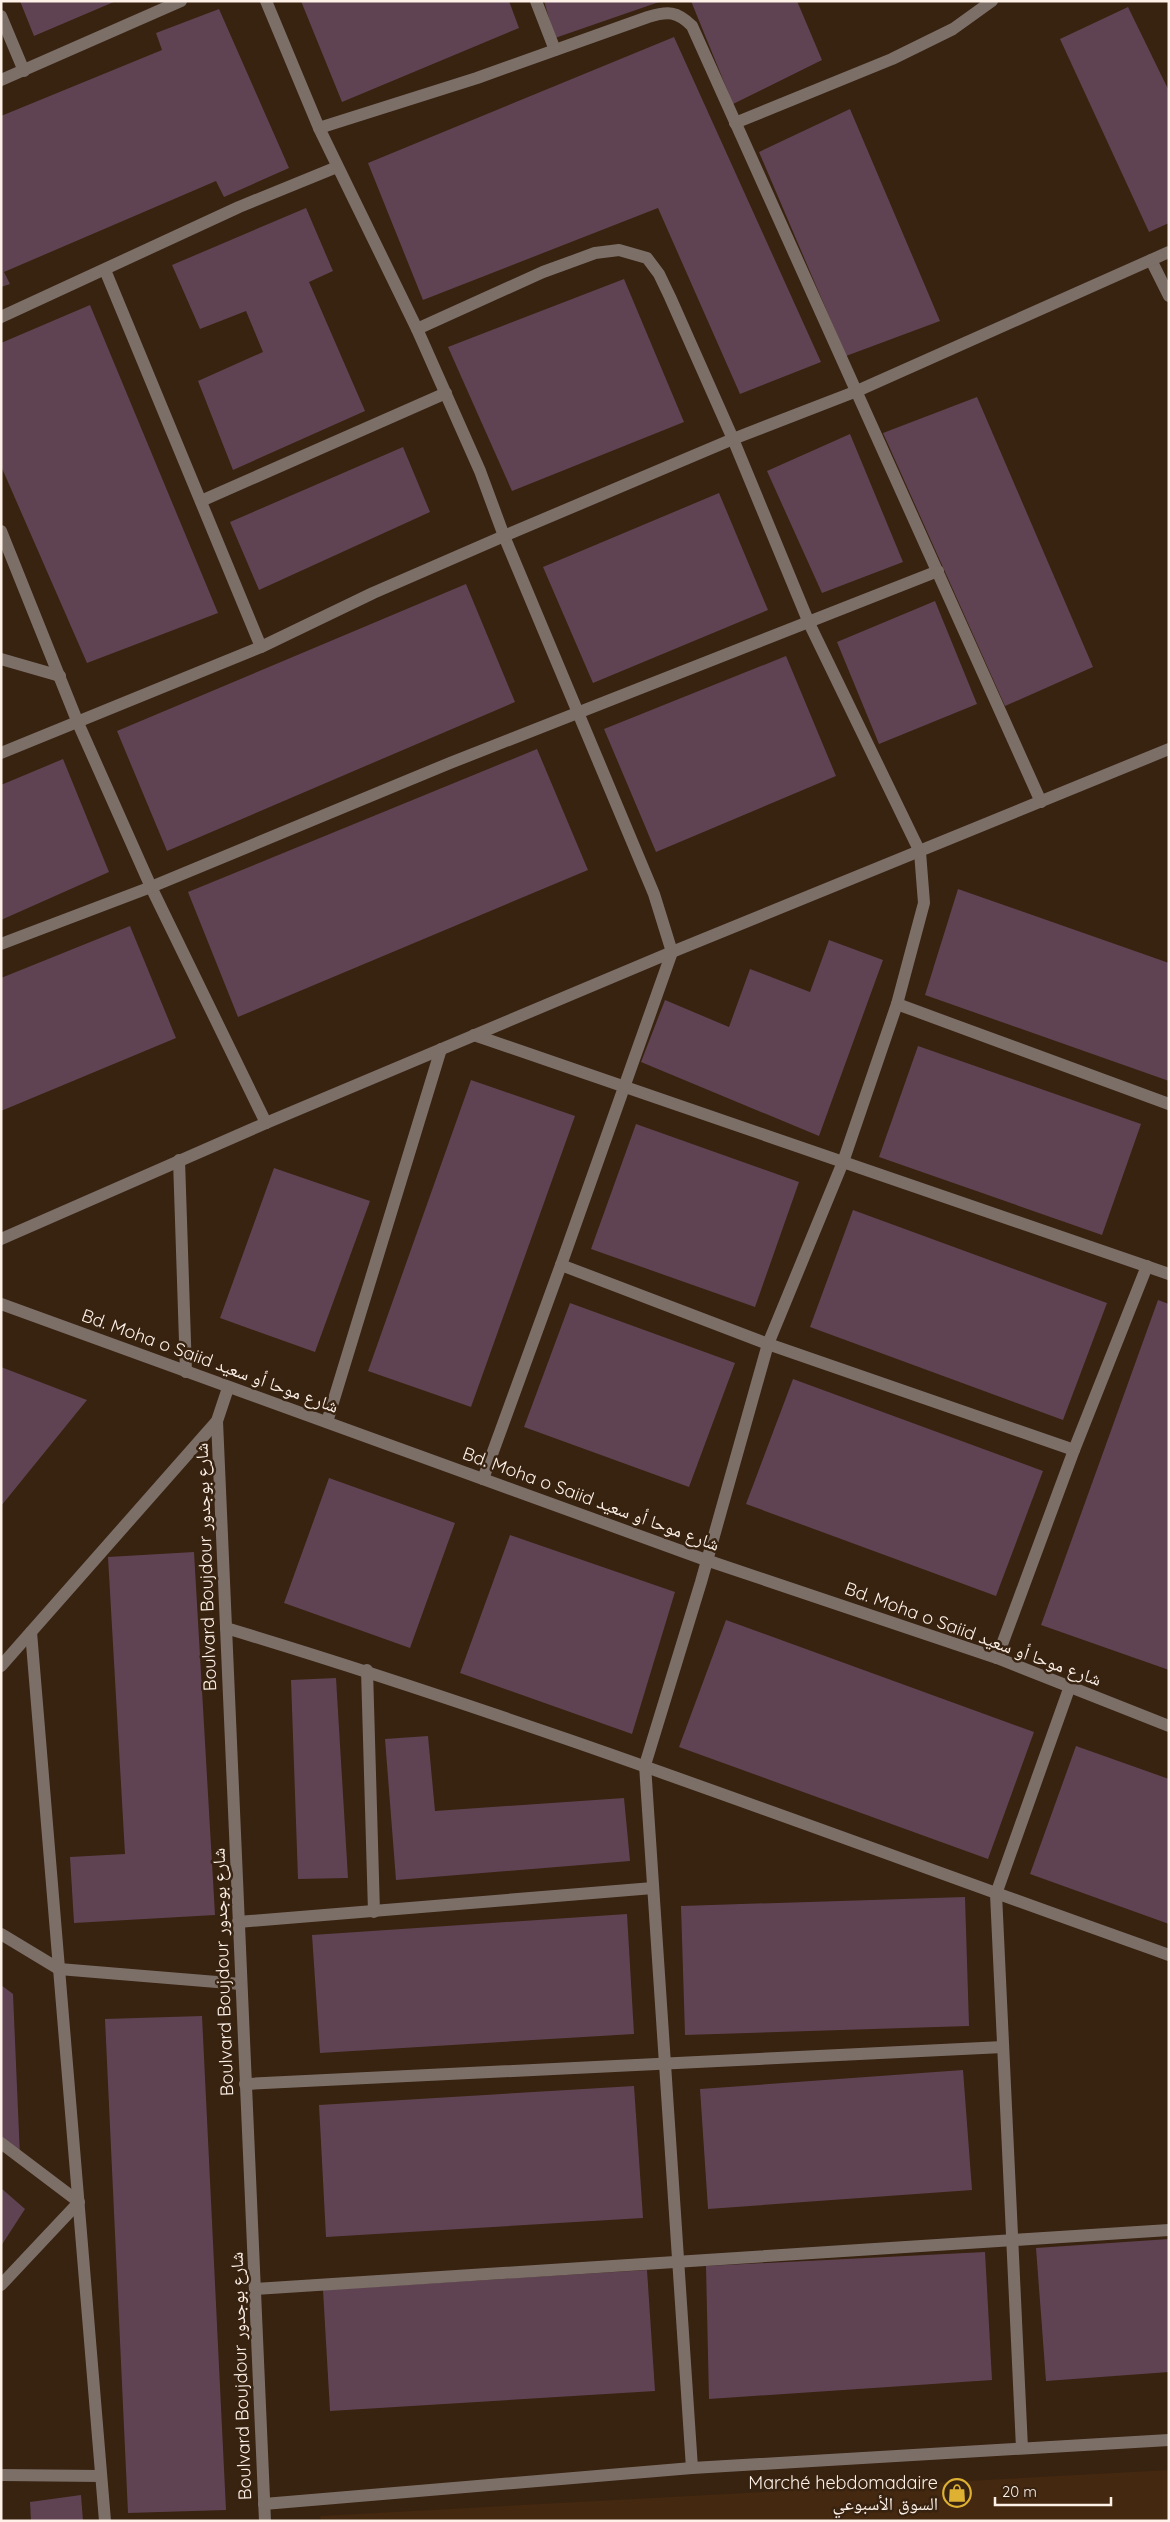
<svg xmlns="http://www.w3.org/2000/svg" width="1170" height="2522" font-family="Quicksand,'Noto Naskh Arabic',sans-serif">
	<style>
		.built { fill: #442810 }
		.building { fill: #5f4352 }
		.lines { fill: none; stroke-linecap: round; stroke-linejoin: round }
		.minor { stroke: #7c6f68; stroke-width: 12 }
		.labels { text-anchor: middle; stroke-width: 5; stroke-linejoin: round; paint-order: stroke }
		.street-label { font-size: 18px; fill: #fdf1e8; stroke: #382210 }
		.poi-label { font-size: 18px; fill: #fdf1e8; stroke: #382210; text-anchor: end }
	</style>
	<rect width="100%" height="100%" fill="#382210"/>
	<polygon class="built" points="1169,2470 1169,2521 321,2521 320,2516"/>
	<g class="building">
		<polygon points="20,1 116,1 34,36"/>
		<polygon points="301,1 509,1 519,28 342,102"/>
		<polygon points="544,1 659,1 659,2 555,38"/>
		<polygon points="691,1 797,1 822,60 733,104"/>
		<polygon points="1128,7 1169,91 1169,223 1149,232 1060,39"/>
		<polygon points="219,9 289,168 224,197 216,181 4,272 10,284 1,287 1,116 162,50 156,33"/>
		<polygon points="674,37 821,362 740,394 658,208 423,300 368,163"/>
		<polygon points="850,109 940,321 846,356 759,152"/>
		<polygon points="306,208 333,271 309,282 365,411 233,470 198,381 263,352 246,311 200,329 172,265"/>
		<polygon points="624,279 684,422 512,491 448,347"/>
		<polygon points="90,305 218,613 87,663 1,466 1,343"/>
		<polygon points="977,397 1093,667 1005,706 883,433"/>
		<polygon points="850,434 903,562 822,593 767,471"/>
		<polygon points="403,447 430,512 259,590 230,522"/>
		<polygon points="719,493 768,610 593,683 543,567"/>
		<polygon points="466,584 515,702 167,851 117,731"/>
		<polygon points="935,601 977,704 879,744 837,642"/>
		<polygon points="786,656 836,776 656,852 604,729"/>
		<polygon points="537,749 588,870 238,1017 188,892"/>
		<polygon points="63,759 109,872 1,920 1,785"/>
		<polygon points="958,889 1169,963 1169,1081 925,995"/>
		<polygon points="130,926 176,1038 1,1111 1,978"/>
		<polygon points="829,940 883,960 819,1136 641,1062 665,1000 729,1027 750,969 810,992"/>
		<polygon points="918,1046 1141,1124 1102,1235 879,1157"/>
		<polygon points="471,1080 575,1116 471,1407 368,1371"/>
		<polygon points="636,1124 799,1182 755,1307 591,1249"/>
		<polygon points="274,1168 370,1201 315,1352 220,1318"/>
		<polygon points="853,1210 1107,1303 1063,1420 810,1327"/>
		<polygon points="1158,1300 1169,1304 1169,1670 1041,1625"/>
		<polygon points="570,1303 735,1363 689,1487 524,1427"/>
		<polygon points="1,1367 87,1400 1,1506"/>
		<polygon points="793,1379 1043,1471 996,1596 746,1504"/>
		<polygon points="329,1478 455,1523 410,1648 284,1603"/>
		<polygon points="510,1535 675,1592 632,1734 460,1673"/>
		<polygon points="194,1552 215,1915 74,1923 70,1857 125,1854 108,1557"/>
		<polygon points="726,1620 1034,1732 988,1859 679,1747"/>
		<polygon points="336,1678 348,1878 298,1879 291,1680"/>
		<polygon points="428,1736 435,1811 624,1798 630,1861 396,1880 385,1739"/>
		<polygon points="1076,1746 1169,1779 1169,1924 1030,1874"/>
		<polygon points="965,1897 969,2026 685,2035 681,1906"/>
		<polygon points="627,1914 634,2034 320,2053 312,1935"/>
		<polygon points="1,1985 13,1994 20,2157 1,2141"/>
		<polygon points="202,2016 226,2510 128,2513 105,2019"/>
		<polygon points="963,2070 972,2190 708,2209 700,2089"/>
		<polygon points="634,2086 643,2218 326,2237 319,2105"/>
		<polygon points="1,2188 25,2209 1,2246"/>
		<polygon points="1169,2239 1169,2372 1046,2381 1036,2248"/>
		<polygon points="985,2252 992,2380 709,2399 706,2266"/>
		<polygon points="647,2270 655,2391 330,2411 323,2290"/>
		<polygon points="81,2495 83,2521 31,2521 30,2502"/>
	</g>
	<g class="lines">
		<g class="minor">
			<polyline points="266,1 319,128 417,329 480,471 504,536 654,894 672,952 561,1265 483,1479"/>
			<polyline points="536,1 555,50"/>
			<polyline points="1,16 24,71"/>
			<polyline points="1,80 181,1"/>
			<polyline points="735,123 892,59 953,29 992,1"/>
			<path d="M 319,128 L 477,78 L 648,17 C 668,11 677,11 692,26 L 1041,802"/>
			<polyline points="1151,260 1169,296"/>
			<polyline points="105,270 261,647"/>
			<polyline points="1,317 239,207 337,167"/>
			<polyline points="417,329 543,272 595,253 619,250 647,258 659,274 670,297 733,439 809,623 920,852 924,903 897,1004 843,1162 768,1344 701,1582 645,1765 692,2468"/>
			<polyline points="201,501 446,393"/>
			<polyline points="1,531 78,723 151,887 266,1123"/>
			<polyline points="1,659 60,676"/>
			<polyline points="1,753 261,647 373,593 504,536 733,439 857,391 1169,252"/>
			<polyline points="1,944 151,887 450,763 938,571"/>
			<polyline points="897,1004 1169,1104"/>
			<polyline points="474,1035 1169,1274"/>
			<polyline points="179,1160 186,1372"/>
			<polyline points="1,1239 266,1123 672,952 1169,749"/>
			<polyline points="561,1265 768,1344 1074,1450"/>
			<polyline points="1,1304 706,1560 997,1658 1169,1726"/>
			<polyline points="217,1421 265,2521"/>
			<polyline points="327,1422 441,1049"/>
			<path d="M 226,1628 C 545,1724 855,1844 1169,1955"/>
			<polyline points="31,1632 105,2521"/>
			<polyline points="997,1658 1074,1450 1147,1266"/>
			<polyline points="1,1666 217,1421 228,1388"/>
			<polyline points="367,1670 374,1912"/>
			<polyline points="238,1922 653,1888"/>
			<polyline points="1,1934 59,1969 241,1984"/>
			<polyline points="245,2084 1003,2047"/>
			<polyline points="1,2143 79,2202 1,2285"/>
			<polyline points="255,2289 1169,2230"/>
			<polyline points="1022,2448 996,1894 1070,1686"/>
			<polyline points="1,2475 101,2476"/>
			<polyline points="264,2504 692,2468 1169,2440"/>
		</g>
	</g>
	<defs>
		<symbol id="shop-ring" viewBox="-11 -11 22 22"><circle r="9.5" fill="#382210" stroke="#deb133" stroke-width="1.5"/><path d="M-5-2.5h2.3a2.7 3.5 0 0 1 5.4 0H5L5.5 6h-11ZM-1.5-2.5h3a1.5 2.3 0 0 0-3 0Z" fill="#deb133"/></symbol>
	</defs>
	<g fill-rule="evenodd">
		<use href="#shop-ring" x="941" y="2477" width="32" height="32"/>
	</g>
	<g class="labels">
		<g class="street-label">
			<text transform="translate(210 1361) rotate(20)" y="6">Bd. Moha o Saiid شارع موحا أو سعيد</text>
			<text transform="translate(591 1499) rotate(20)" y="6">Bd. Moha o Saiid شارع موحا أو سعيد</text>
			<text transform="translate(206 1567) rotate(-92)" y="6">Boulvard Boujdour شارع بوجدور</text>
			<text transform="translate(973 1634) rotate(20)" y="6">Bd. Moha o Saiid شارع موحا أو سعيد</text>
			<text transform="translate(223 1972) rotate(-92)" y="6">Boulvard Boujdour شارع بوجدور</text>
			<text transform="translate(241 2376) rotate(-92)" y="6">Boulvard Boujdour شارع بوجدور</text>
		</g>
		<g class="poi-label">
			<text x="938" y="2489">Marché hebdomadaire<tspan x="938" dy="21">السوق الأسبوعي</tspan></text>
		</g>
	</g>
	<rect width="1170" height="2522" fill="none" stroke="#fdf1e8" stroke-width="5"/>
	<path d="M995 2497v8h116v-8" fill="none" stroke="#fdf1e8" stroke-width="2.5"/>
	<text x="1002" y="2497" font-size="15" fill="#fdf1e8" stroke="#382210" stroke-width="4" paint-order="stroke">20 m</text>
</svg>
